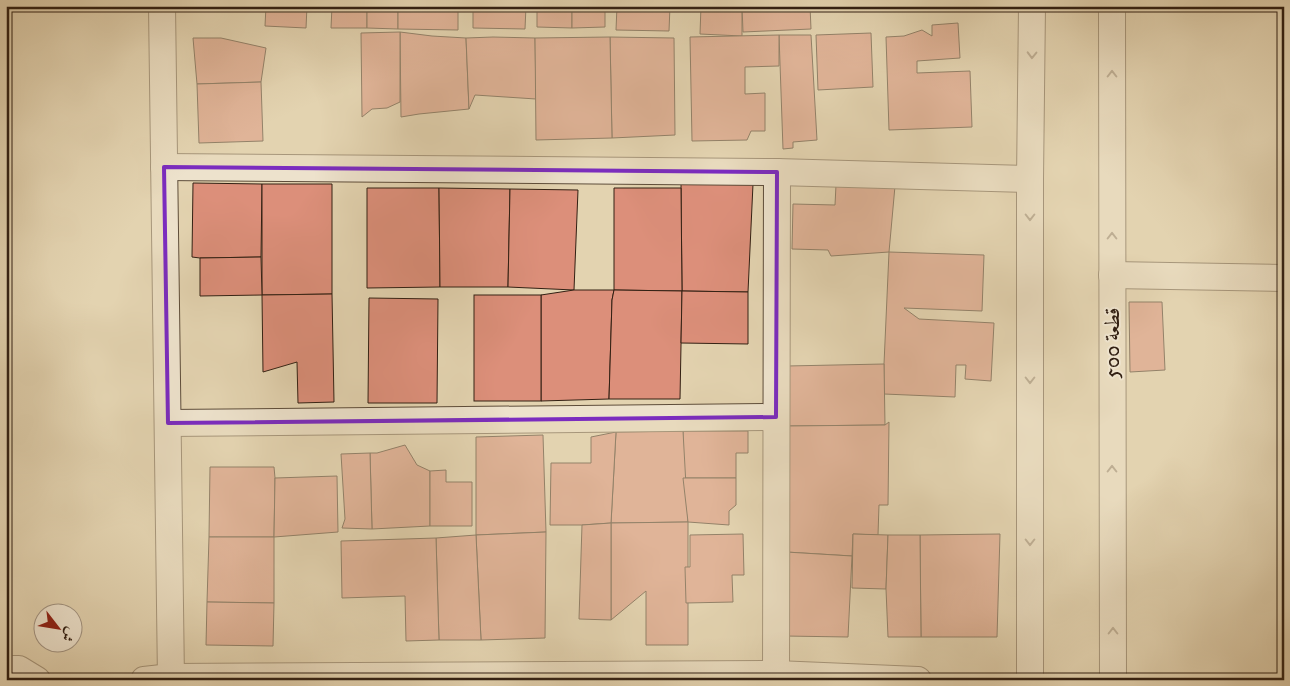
<svg xmlns="http://www.w3.org/2000/svg" width="1290" height="686" font-family="'IM FELL DW Pica',Amiri,serif">
	<style>
		.building { fill: #dc8f7a; stroke: #322013 }
		.lines { fill: none; stroke-linecap: round; stroke-linejoin: round }
		.minor-casing { stroke: #5e4d3a; stroke-width: 28 }
		.minor { stroke: #ede2cc; stroke-width: 26 }
		.oneway { stroke: #908170 }
		.marked { fill: none; stroke: #7b2cbf; stroke-width: 4; stroke-linejoin: round }
		.labels { text-anchor: middle; stroke-width: 4; stroke-linejoin: round; paint-order: stroke }
		.street-label { font-size: 21px; fill: #322013; stroke: #ede2cc }
	</style>
	<rect width="100%" height="100%" fill="#e3d3b0"/>
	<filter id="stains"><feTurbulence type="fractalNoise" baseFrequency=".004" numOctaves="4"/><feColorMatrix values="0 0 0 0 .2 0 0 0 0 .09 0 0 0 0 .02 0 0 0 .5 -.17"/></filter>
	<radialGradient id="worn" r=".72"><stop offset=".6" stop-color="#630" stop-opacity="0"/><stop offset="1" stop-color="#630" stop-opacity=".3"/></radialGradient>
	<g class="building">
		<polygon points="266,6 307,6 306,28 265,26"/>
		<polygon points="332,6 367,6 367,28 331,28"/>
		<polygon points="367,6 398,6 398,29 367,28"/>
		<polygon points="398,6 458,6 458,30 398,29"/>
		<polygon points="473,6 526,6 525,29 473,28"/>
		<polygon points="537,6 572,6 572,28 537,27"/>
		<polygon points="572,6 605,6 605,27 572,28"/>
		<polygon points="617,6 670,6 669,31 616,30"/>
		<polygon points="701,6 742,6 742,36 700,34"/>
		<polygon points="742,6 810,6 811,29 743,32"/>
		<polygon points="958,23 960,58 917,61 917,73 970,71 972,127 889,130 886,37 904,36 922,30 932,36 932,25"/>
		<polygon points="400,32 432,36 466,38 469,109 419,114 401,117"/>
		<polygon points="400,32 400,102 387,108 372,109 362,117 361,33"/>
		<polygon points="871,33 873,87 818,90 816,35"/>
		<polygon points="779,35 811,35 817,140 793,142 793,148 783,149"/>
		<polygon points="779,35 779,66 745,67 745,94 765,93 765,131 751,131 747,140 692,141 690,37"/>
		<polygon points="493,37 535,38 536,99 475,95 469,109 466,38"/>
		<polygon points="610,37 674,38 675,135 612,138"/>
		<polygon points="610,37 612,138 536,140 535,38"/>
		<polygon points="193,38 221,38 266,48 261,82 197,84"/>
		<polygon points="261,82 263,141 199,143 197,84"/>
		<polygon points="193,183 262,184 261,257 200,258 192,257"/>
		<polygon points="681,183 753,184 748,292 682,291"/>
		<polygon points="262,184 332,184 332,294 262,295"/>
		<polygon points="836,185 895,186 889,252 831,256 828,250 792,249 793,204 835,205"/>
		<polygon points="367,188 439,188 440,287 367,288"/>
		<polygon points="439,188 510,189 508,287 440,287"/>
		<polygon points="614,188 681,188 682,291 614,290"/>
		<polygon points="510,189 578,190 574,290 508,287"/>
		<polygon points="889,252 984,255 982,311 904,308 919,319 994,323 991,381 965,379 966,365 956,365 955,397 884,394 884,364"/>
		<polygon points="261,257 262,295 200,296 200,258"/>
		<polygon points="574,290 614,290 612,300 609,399 541,401 541,295"/>
		<polygon points="614,290 682,291 680,399 609,399 612,300"/>
		<polygon points="682,291 748,292 748,344 681,343"/>
		<polygon points="332,294 334,402 298,403 297,362 263,372 262,295"/>
		<rect x="474" y="295" width="67" height="106"/>
		<polygon points="369,298 438,299 437,403 368,403"/>
		<polygon points="1129,302 1162,302 1165,370 1130,372"/>
		<polygon points="884,364 885,425 787,426 787,366"/>
		<polygon points="889,422 888,505 879,505 878,535 853,534 852,556 786,552 787,426 885,425"/>
		<polygon points="683,431 748,431 748,453 736,453 736,478 683,478"/>
		<polygon points="683,431 688,522 611,523 616,432"/>
		<polygon points="616,432 611,523 582,525 550,525 551,463 591,463 591,437"/>
		<polygon points="543,435 546,532 476,535 476,437"/>
		<polygon points="405,445 417,465 430,471 430,526 372,529 370,453 377,453"/>
		<polygon points="370,453 372,529 342,528 345,519 341,454"/>
		<polygon points="210,467 274,467 275,478 274,537 209,537"/>
		<polygon points="446,470 446,482 472,482 472,526 430,526 430,471"/>
		<polygon points="337,476 338,532 274,537 275,478"/>
		<polygon points="683,478 736,478 736,505 729,511 729,525 688,522"/>
		<polygon points="688,522 688,645 646,645 646,591 611,620 611,523"/>
		<polygon points="611,523 611,620 579,619 582,525"/>
		<polygon points="546,532 545,638 481,640 476,535"/>
		<polygon points="743,534 744,575 732,575 733,602 686,603 685,567 690,567 690,535"/>
		<polygon points="853,534 888,535 886,589 852,588"/>
		<polygon points="1000,534 997,637 921,637 920,535"/>
		<polygon points="476,535 481,640 439,640 436,538"/>
		<polygon points="888,535 920,535 921,637 888,637 886,589"/>
		<polygon points="209,537 274,537 274,603 207,602"/>
		<polygon points="436,538 439,640 406,641 405,596 342,598 341,541"/>
		<polygon points="786,552 852,556 848,637 785,636"/>
		<polygon points="207,602 274,603 273,646 206,645"/>
	</g>
	<g class="lines">
		<defs>
			<g id="minor">
				<polyline points="162,6 171,680"/>
				<polyline points="1112,6 1113,680"/>
				<polyline points="164,167 777,172 1030,179"/>
				<polyline points="1112,275 1284,278"/>
				<polyline points="168,423 776,417"/>
				<polyline points="6,669 19,669 37,680"/>
				<polyline points="776,674 777,172"/>
				<polyline points="144,680 171,677 776,674 918,680"/>
				<polyline points="1030,680 1030,179 1032,6"/>
			</g>
		</defs>
		<use href="#minor" class="minor-casing"/>
		<use href="#minor" class="minor"/>
	</g>
	<defs><path id="oneway-chevron" d="M-2-3.5L2.5 0L-2 3.5" fill="none" stroke-width="1.6" stroke-linecap="round" stroke-linejoin="round" transform="scale(1.25)"/></defs>
	<g class="oneway">
		<use href="#oneway-chevron" transform="translate(1032 55) rotate(91)"/>
		<use href="#oneway-chevron" transform="translate(1112 74) rotate(-90)"/>
		<use href="#oneway-chevron" transform="translate(1030 217) rotate(90)"/>
		<use href="#oneway-chevron" transform="translate(1112 236) rotate(-90)"/>
		<use href="#oneway-chevron" transform="translate(1030 380) rotate(90)"/>
		<use href="#oneway-chevron" transform="translate(1112 469) rotate(-90)"/>
		<use href="#oneway-chevron" transform="translate(1030 542) rotate(90)"/>
		<use href="#oneway-chevron" transform="translate(1113 631) rotate(-90)"/>
	</g>
	<path d="M0 0H1290V686H0ZM 164,167 L 777,172 L 776,417 L 168,423 Z" fill="#e3d3b0" fill-opacity=".55" fill-rule="evenodd"/>
	<path class="marked" d="M 164,167 L 777,172 L 776,417 L 168,423 Z"/>
	<g class="labels">
		<g class="street-label">
			<text transform="translate(1112 343) rotate(-90)" y="7">قطعة 500</text>
		</g>
	</g>
	<rect width="1290" height="686" fill="none" stroke="#e3d3b0" stroke-width="25"/>
	<rect x="8" y="8" width="1275" height="671" fill="none" stroke="#322013" stroke-width="2.5"/>
	<rect x="12" y="12" width="1265" height="661" fill="none" stroke="#322013"/>
	<g transform="translate(58 628) rotate(121)"><circle r="24" fill="#ede2cc" stroke="#a29482"/>
	<path d="M0-4L9 19L0 12L-9 19Z" fill="#8f2418"/>
	<text y="-8" font-size="14" font-weight="bold" text-anchor="middle" fill="#322013">ش</text>
	</g>
	<rect width="100%" height="100%" filter="url(#stains)"/>
	<rect width="100%" height="100%" fill="url(#worn)"/>
</svg>
